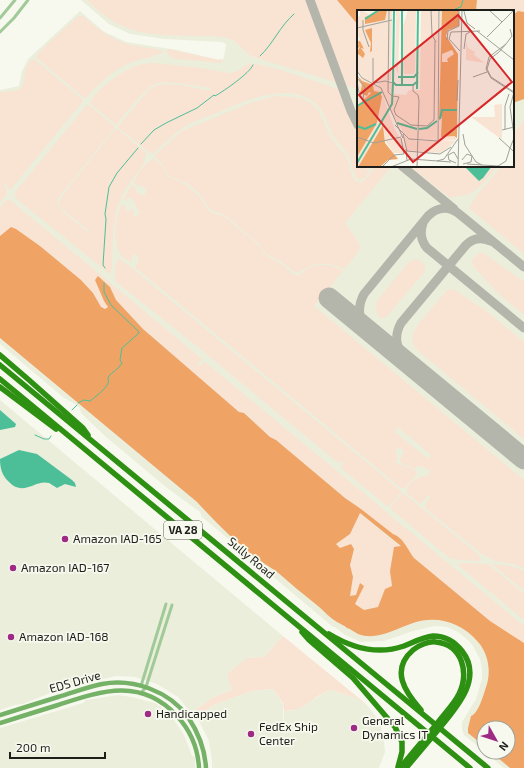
<svg xmlns="http://www.w3.org/2000/svg" width="524" height="768" font-family="'Exo 2',sans-serif">
	<style>
		.built { fill: #eceedc; fill-rule: evenodd }
		.green { fill: #f9e3d3; fill-rule: evenodd }
		.forest { fill: #efa466; fill-rule: evenodd }
		.water { fill: #4dbf98 }
		.lines { fill: none; stroke-linecap: round; stroke-linejoin: round }
		.stream { stroke: #4dbf98; stroke-width: 1 }
		.taxiway { stroke: #b4b6ac; stroke-width: 9 }
		.runway { stroke: #b4b6ac; stroke-width: 21 }
		.street { stroke: #a1ca99; stroke-width: 3 }
		.secondary { stroke: #75b268; stroke-width: 4.5 }
		.highway { stroke: #2e9012; stroke-width: 5.5 }
		.poi-dot { fill: #9e2a85; stroke: #f7f9ee; stroke-width: 1.5 }
		.labels { text-anchor: middle; stroke-width: 3.5; stroke-linejoin: round; paint-order: stroke }
		.shield { fill: #f7f9ee; stroke: #5e605a; stroke-width: 1 }
		.shield-label { font-size: 11px; font-weight: bold; fill: #1d1e1a }
		.poi-label { font-size: 12px; fill: #1d1e1a; stroke: #f7f9ee; text-anchor: start }
		.street-label { font-size: 12px; fill: #1d1e1a; stroke: #f7f9ee }
		.inset-river { fill: none; stroke: #4dbf98; stroke-width: 2 }
		.inset-road { fill: none; stroke: #a0a199; stroke-width: 1 }
		.view { fill: #d62828; fill-opacity: 0.15; stroke: #d62828; stroke-width: 2 }
		.inset-edge { fill: none; stroke: #1d1e1a; stroke-width: 2 }
	</style>
	<rect width="100%" height="100%" fill="#f7f9ee"/>
	<g class="built">
		<path d="M 81,0 L 524,0 L 524,768 L 504,768 L 485,752 L 508,752 L 508,728 L 484,728 L 484,751 L 464,735 L 462,730 L 462,722 L 476,699 L 482,679 L 482,669 L 480,659 L 473,646 L 469,641 L 458,632 L 447,627 L 435,626 L 413,631 L 384,641 L 361,642 L 345,635 L 335,627 L 333,627 L 202,517 L 200,512 L 167,488 L 106,437 L 81,413 L 80,408 L 75,404 L 64,398 L 0,344 L 0,90 L 19,86 L 22,71 L 28,59 L 80,11 L 103,31 L 126,42 L 177,50 L 219,60 L 220,59 L 223,60 L 225,52 L 226,44 L 222,42 L 165,39 L 130,34 L 109,24 ZM 358,11 L 513,11 L 513,166 L 358,166 Z"/>
		<polygon points="0,400 283,636 264,657 247,658 232,690 212,698 191,713 178,697 157,684 135,677 116,676 60,689 23,704 15,705 0,710"/>
		<polygon points="273,689 283,704 283,742 284,711 291,711 308,703 326,692 331,690 355,698 366,704 375,715 381,727 384,742 385,752 379,768 212,768 212,761 209,741 197,717 214,705 251,691"/>
		<polygon points="118,695 132,697 155,703 170,714 184,735 192,756 195,757 195,768 0,768 0,728 83,703 86,700"/>
	</g>
	<g class="green">
		<path d="M 87,0 L 337,0 L 358,25 L 358,89 L 251,56 C 244,52 240,44 233,40 C 222,35 208,37 196,36 C 150,35 122,36 87,0 Z"/>
		<polygon points="477,0 524,0 524,12 518,11 513,15 513,11 476,11"/>
		<path d="M 79,16 L 83,16 C 97,29 112,40 130,45 C 140,47 151,48 161,50 L 163,53 L 154,55 L 153,57 C 125,60 104,77 86,98 L 84,98 L 36,57 L 40,51 Z"/>
		<polygon points="168,49 219,60 220,59 223,60 222,63 176,59 171,57 166,51"/>
		<path d="M 34,59 L 82,99 L 83,101 L 10,190 L 7,187 L 7,184 L 6,183 L 4,186 L 6,188 L 5,189 L 7,190 L 6,192 L 7,194 L 0,202 L 0,92 L 16,91 L 21,88 C 27,79 22,64 34,59 Z"/>
		<path d="M 154,63 L 201,68 L 228,73 L 235,72 L 249,64 L 256,64 L 281,70 L 338,89 L 348,115 L 358,133 L 358,166 L 370,166 L 366,167 L 368,170 L 361,179 L 369,169 C 369,174 363,180 359,180 L 357,179 C 353,172 352,164 349,156 C 345,149 339,144 334,137 C 328,127 326,113 317,105 C 291,79 241,102 214,114 C 203,118 191,122 181,129 C 171,136 162,145 154,153 L 150,153 L 119,128 L 118,126 L 150,89 C 163,79 190,87 206,90 L 210,90 L 211,88 C 199,87 165,79 155,84 C 146,87 122,117 116,125 L 90,103 C 95,90 120,73 133,67 C 140,64 147,63 154,63 Z"/>
		<path d="M 275,96 C 286,97 299,96 309,102 C 323,111 324,128 333,141 C 336,146 341,150 345,155 C 351,163 349,181 360,183 L 364,181 L 376,166 L 391,166 L 391,167 L 345,223 C 363,249 366,244 344,269 C 327,261 313,262 298,273 L 293,271 L 279,260 L 266,254 L 259,244 L 225,215 L 211,210 L 199,193 L 185,182 L 169,176 L 161,162 L 154,156 L 182,131 L 250,103 Z"/>
		<path d="M 87,105 L 90,106 L 115,127 L 63,192 C 60,196 56,199 58,204 C 60,212 82,227 89,232 L 92,233 L 61,208 L 59,202 L 63,195 L 115,129 L 119,130 L 146,153 L 144,163 L 124,191 L 116,211 L 113,231 L 112,269 L 110,274 L 18,200 L 15,196 L 16,191 Z"/>
		<path d="M 524,120 L 524,254 L 469,208 C 477,192 491,181 501,166 L 513,166 L 513,134 Z"/>
		<path d="M 154,158 L 162,166 L 168,177 L 179,181 L 187,186 L 201,198 L 208,210 L 211,213 L 223,216 L 222,218 L 224,216 L 234,225 L 234,227 L 235,226 L 245,234 L 244,236 L 245,237 L 247,235 L 257,244 L 256,246 L 258,245 C 262,248 263,254 267,256 C 271,259 275,259 280,263 L 279,264 L 281,264 L 291,272 L 289,273 L 290,274 L 292,273 L 298,276 C 302,274 305,270 309,268 C 320,263 333,264 343,271 L 314,306 L 524,480 L 524,568 L 514,564 L 496,561 L 482,554 L 425,508 L 425,505 L 430,497 L 428,495 L 422,503 L 419,503 L 407,493 L 407,488 C 414,480 416,477 427,476 L 432,469 L 427,470 L 425,467 L 420,467 L 417,466 L 415,469 L 401,463 L 400,459 L 404,453 L 403,450 L 398,447 L 395,452 L 397,455 L 397,461 L 394,460 L 394,462 L 415,470 L 417,474 L 405,488 L 401,488 L 135,267 L 138,263 L 138,256 L 134,254 L 131,258 L 132,261 L 131,262 C 125,260 120,255 118,250 C 114,240 115,211 123,204 L 126,207 L 125,209 L 129,212 L 132,208 L 134,213 L 133,215 L 136,217 L 140,213 L 135,205 L 137,203 L 136,202 L 134,204 L 134,201 L 129,197 L 125,201 L 124,198 L 132,185 L 136,189 L 136,192 L 144,196 L 147,190 C 144,186 142,185 138,186 L 134,183 C 136,174 146,163 154,158 ZM 398,427 L 431,455 L 428,459 L 395,432 Z"/>
		<path d="M 410,166 L 464,166 L 479,181 L 490,170 L 492,166 L 496,166 C 490,177 480,188 469,194 C 463,196 456,196 450,198 Z"/>
		<path d="M 6,200 L 10,200 L 202,359 L 198,365 L 200,366 L 205,362 L 524,626 L 524,643 L 490,621 L 414,558 C 407,549 404,538 393,534 L 361,509 L 345,498 L 276,440 L 270,437 L 245,413 L 239,412 L 143,329 L 116,300 L 110,287 L 98,276 L 95,280 L 104,301 L 108,307 L 105,309 L 101,308 L 93,293 L 81,280 L 40,246 L 16,229 L 7,230 L 0,236 L 0,208 Z"/>
		<polygon points="482,252 524,282 524,315 500,295 473,266 472,260 479,253"/>
		<polygon points="118,258 133,269 402,492 389,506 387,506 341,468 343,462 337,462 193,343 115,281 115,267"/>
		<path d="M 415,259 C 422,261 426,264 425,271 L 388,315 L 384,318 L 379,318 L 376,309 L 377,301 L 408,263 Z"/>
		<path d="M 452,289 L 455,290 L 485,310 L 524,342 L 524,439 L 416,349 C 413,345 411,339 413,334 C 416,325 440,299 447,290 Z"/>
		<polygon points="403,493 479,555 480,559 480,561 458,560 457,559 451,559 391,509 391,506"/>
		<polygon points="359,513 401,547 390,571 392,586 385,590 378,607 364,610 355,604 356,595 350,596 353,577 350,565 354,549 340,548 336,544 350,534"/>
		<polygon points="461,563 488,564 524,594 524,620 458,565"/>
		<polygon points="492,564 510,566 524,571 524,591"/>
		<path d="M 283,636 L 366,704 L 355,698 L 331,690 C 312,696 306,711 284,711 L 283,703 L 273,689 L 251,691 L 214,705 L 197,717 L 191,713 L 212,698 L 232,690 L 227,674 L 247,658 L 264,657 Z"/>
	</g>
	<g class="forest">
		<polygon points="337,0 477,0 476,11 358,11 358,25"/>
		<polygon points="518,11 524,12 524,99 513,103 513,15"/>
		<path d="M 11,227 L 16,229 L 40,246 L 81,280 L 93,293 L 101,307 L 105,309 L 108,307 L 104,301 L 95,280 L 98,276 L 110,287 L 116,300 L 143,329 L 239,412 L 244,413 L 270,437 L 276,440 L 345,498 L 361,509 L 393,534 C 404,538 407,549 414,558 L 490,621 L 524,643 L 524,768 L 510,768 L 491,752 L 508,752 L 508,728 L 484,728 L 484,746 L 468,733 L 468,728 L 471,716 C 479,713 484,693 487,684 C 491,670 488,653 478,642 C 461,622 437,615 413,623 C 395,629 377,641 358,634 C 354,632 351,629 347,628 C 344,625 340,624 337,622 C 330,618 324,611 318,606 C 304,595 290,583 276,571 C 247,554 220,527 197,502 L 0,338 L 0,236 ZM 360,513 L 401,546 L 394,547 L 390,571 L 392,586 L 385,589 L 378,607 L 364,610 L 355,604 L 364,586 L 360,583 L 356,595 L 350,596 L 353,577 L 350,565 L 354,549 L 351,544 L 340,548 L 336,544 L 350,534 Z"/>
	</g>
	<g class="water">
		<polygon points="464,166 492,166 483,178 479,181"/>
		<polygon points="0,410 16,424 15,427 0,430"/>
		<path d="M 19,450 L 37,454 L 72,480 L 75,483 L 76,487 L 65,484 L 57,488 C 54,486 51,484 49,483 C 34,479 24,498 8,481 C 2,475 0,468 0,459 Z"/>
	</g>
	<g class="lines">
		<g class="stream">
			<polyline points="454,11 455,9 461,7 463,0"/>
			<path d="M 260,56 C 273,44 280,26 294,14"/>
			<path d="M 141,144 L 154,130 L 166,123 L 197,108 L 214,95 L 215,96 C 224,91 250,73 253,65"/>
			<polyline points="105,268 103,265 106,219 105,214 109,187 117,173 138,148"/>
			<path d="M 78,403 L 84,400 L 90,401 C 94,398 107,388 108,383 C 109,381 108,379 108,377 C 112,372 119,369 122,363 L 120,360 L 122,348 L 139,333 L 139,332 L 111,305 L 104,292 L 104,283"/>
			<polyline points="72,410 77,405"/>
			<polyline points="35,435 44,439 49,439 51,436"/>
		</g>
		<g class="taxiway">
			<polyline points="310,0 351,111 358,125"/>
			<polyline points="402,166 454,209"/>
			<path d="M 423,223 C 420,232 421,241 427,248 L 524,328"/>
			<path d="M 364,327 C 358,316 358,305 364,294 L 428,216 C 437,207 448,206 458,213 L 524,267"/>
			<path d="M 410,364 C 398,352 392,339 401,323 L 466,245 C 473,238 481,237 490,241"/>
		</g>
		<polyline class="runway" points="329,298 524,459"/>
		<g class="street">
			<polyline points="0,18 15,0"/>
			<polyline points="0,32 14,18 28,0"/>
			<polyline points="141,686 166,604"/>
			<polyline points="141,693 146,687 172,605"/>
		</g>
		<g class="secondary">
			<path d="M 0,715 C 19,709 39,703 58,697 C 72,693 87,687 102,684 C 133,678 169,691 188,717 C 198,732 205,750 206,768"/>
			<path d="M 0,723 C 19,717 39,711 58,705 C 101,691 141,677 177,716 C 190,730 198,749 199,768"/>
		</g>
		<g class="highway">
			<polyline points="0,355 29,380 83,428 88,435"/>
			<polyline points="0,365 488,768"/>
			<polyline points="0,379 470,768"/>
			<polyline points="0,387 56,429"/>
			<polyline points="302,632 309,640 353,678 395,727 402,742 402,752 398,767"/>
			<path d="M 329,634 C 352,648 378,655 404,646 C 414,642 423,637 433,636 C 445,636 455,642 462,651 C 484,679 455,709 438,730 C 427,743 417,755 406,768"/>
			<path d="M 400,768 C 413,752 426,737 439,721 C 446,712 454,704 459,694 C 469,673 463,645 436,642 C 429,641 419,645 413,650 C 390,670 405,692 421,710"/>
		</g>
	</g>
	<g class="poi-dot">
		<circle cx="65" cy="539" r="4"/>
		<circle cx="13" cy="568" r="4"/>
		<circle cx="11" cy="637" r="4"/>
		<circle cx="148" cy="714" r="4"/>
		<circle cx="354" cy="728" r="4"/>
		<circle cx="251" cy="734" r="4"/>
	</g>
	<g class="labels">
		<rect class="shield" x="164" y="521" width="38" height="18" rx="3"/>
		<g class="shield-label">
			<text x="183" y="534">VA 28</text>
		</g>
		<g class="poi-label">
			<text x="73" y="543">Amazon IAD-165</text>
			<text x="21" y="572">Amazon IAD-167</text>
			<text x="19" y="641">Amazon IAD-168</text>
			<text x="156" y="718">Handicapped</text>
			<text x="362" y="725">General<tspan x="362" dy="14">Dynamics IT</tspan></text>
			<text x="259" y="731">FedEx Ship<tspan x="259" dy="14">Center</tspan></text>
		</g>
		<g class="street-label">
			<text transform="translate(251 558) rotate(40)" y="4">Sully Road</text>
			<text transform="translate(75 682) rotate(-16)" y="4">EDS Drive</text>
		</g>
	</g>
	<g transform="translate(357 10)">
		<rect width="157" height="157" fill="#f7f9ee"/>
		<path d="M 3,0 L 12,4 L 20,0 L 19,3 L 8,7 L 8,14 L 28,9 L 28,0 L 35,0 L 34,70 L 29,70 L 35,74 L 35,92 L 32,98 L 21,75 L 7,69 L 0,61 L 0,33 L 3,36 L 1,40 L 6,39 L 4,33 L 0,32 L 3,29 L 0,25 L 0,7 L 3,6 ZM 39,0 L 42,0 L 43,5 L 41,64 L 38,56 L 39,8 L 42,5 L 39,7 ZM 51,0 L 59,0 L 58,62 L 56,64 L 47,64 L 46,57 L 46,16 ZM 64,0 L 82,0 L 80,130 L 54,129 L 48,126 L 33,99 L 37,84 L 49,85 L 52,80 L 63,80 ZM 83,0 L 85,0 L 85,25 L 82,111 L 85,106 L 85,127 L 97,126 L 99,128 L 100,116 L 99,130 L 82,131 L 99,131 L 84,143 L 50,140 L 46,126 L 60,131 L 82,131 L 81,130 ZM 109,32 L 111,38 L 118,42 L 117,45 L 128,53 L 109,50 ZM 95,40 L 97,44 L 91,52 L 85,53 L 85,44 ZM 0,63 L 3,67 L 24,79 L 37,118 L 48,137 L 47,143 L 37,143 L 28,131 L 26,115 L 1,157 L 0,147 L 20,113 L 25,87 L 24,83 L 17,81 L 16,76 L 5,71 ZM 0,67 L 5,72 L 9,86 L 13,81 L 14,83 L 0,96 ZM 145,94 L 145,127 L 144,129 L 114,107 L 138,107 L 137,95 Z" fill="#f9e3d3"/>
		<path d="M 20,0 L 30,0 L 28,10 L 8,14 L 8,7 L 19,3 ZM 85,0 L 102,1 L 102,16 L 91,20 L 89,26 L 101,44 L 100,128 L 97,126 L 84,127 L 85,106 L 82,111 ZM 95,40 L 97,44 L 90,49 L 91,52 L 85,52 L 85,44 ZM 15,18 L 15,41 L 13,42 L 14,33 L 8,20 ZM 3,31 L 7,39 L 4,38 L 8,44 L 6,48 L 0,43 L 3,36 L 0,39 L 0,35 L 2,35 L 0,32 ZM 0,65 L 5,71 L 16,75 L 17,81 L 23,82 L 25,87 L 20,113 L 0,147 L 0,96 L 14,83 L 12,82 L 10,86 L 3,83 L 5,75 ZM 26,115 L 28,133 L 41,149 L 31,150 L 23,157 L 1,157 Z" fill="#efa466" fill-rule="evenodd"/>
		<path class="inset-river" d="M 37,0 L 36,72 L 39,75 L 56,75 L 61,71M 45,0 L 45,74M 8,9 L 22,0M 41,67 L 57,67 L 61,62M 60,79 L 61,0M 0,96 L 25,82M 83,109 L 85,100 L 100,100M 40,113 L 60,119M 0,116 L 8,119 L 19,114M 62,119 L 70,118 L 80,111M 0,153 L 35,94 L 36,73"/>
		<path class="inset-road" d="M 32,0 L 31,82 L 35,86 L 42,87 L 37,100 L 39,105 L 54,115 L 70,116 L 77,110 L 78,31M 74,0 L 75,25 L 79,32M 132,0 L 145,12M 107,1 L 110,13 L 118,19M 6,10 L 6,20 L 12,37M 0,18 L 35,10M 120,21 L 157,50M 130,27 L 157,0M 90,30 L 91,21 L 102,16 L 102,0M 149,34 L 155,26 L 153,19M 107,39 L 109,24 L 115,21M 103,41 L 92,29 L 94,22 L 123,21M 0,61 L 5,68 L 24,78 L 46,128M 116,67 L 130,62M 0,68 L 8,77 L 6,89 L 3,87 L 0,72M 16,72 L 16,48M 17,73 L 28,71 L 36,73M 56,75 L 56,81 L 61,85 L 62,91 L 60,157M 157,82 L 134,67 L 130,59 L 133,49 L 142,42 L 149,34 L 132,47 L 129,59 L 134,68 L 157,83M 157,82 L 153,97 L 157,125M 100,91 L 101,70M 38,115 L 52,129 L 81,131 L 82,0M 145,120 L 157,117M 148,120 L 148,96 L 152,84M 46,124 L 50,141 L 83,144 L 94,137M 106,124 L 108,135 L 119,152 L 125,155M 0,127 L 17,133 L 44,127M 142,128 L 153,138 L 157,128M 49,139 L 50,151M 105,150 L 110,144 L 115,146 L 114,152 L 106,154M 80,151 L 87,149 L 101,129M 99,153 L 92,150 L 91,145 L 97,142 L 101,149M 110,154 L 141,156 L 149,151 L 153,138 L 157,142M 25,157 L 37,145 L 47,144 L 44,128M 34,157 L 54,149 L 94,152M 101,157 L 105,0"/>
		<path class="view" d="M 101,5 L 155,72 L 56,152 L 2,85 Z"/>
		<rect width="157" height="157" class="inset-edge"/>
	</g>
	<g transform="translate(496 740) rotate(129)"><circle r="19" fill="#f7f9ee" stroke="#a0a199"/>
	<path d="M0-3L7 15L0 10L-7 15Z" fill="#9e2a85"/>
	<text y="-6" font-size="11" font-weight="bold" text-anchor="middle" fill="#1d1e1a">N</text>
	</g>
	<path d="M10 752v6h95v-6" fill="none" stroke="#1d1e1a" stroke-width="2"/>
	<text x="16" y="752" font-size="12" fill="#1d1e1a" stroke="#f7f9ee" stroke-width="3" paint-order="stroke">200 m</text>
</svg>
